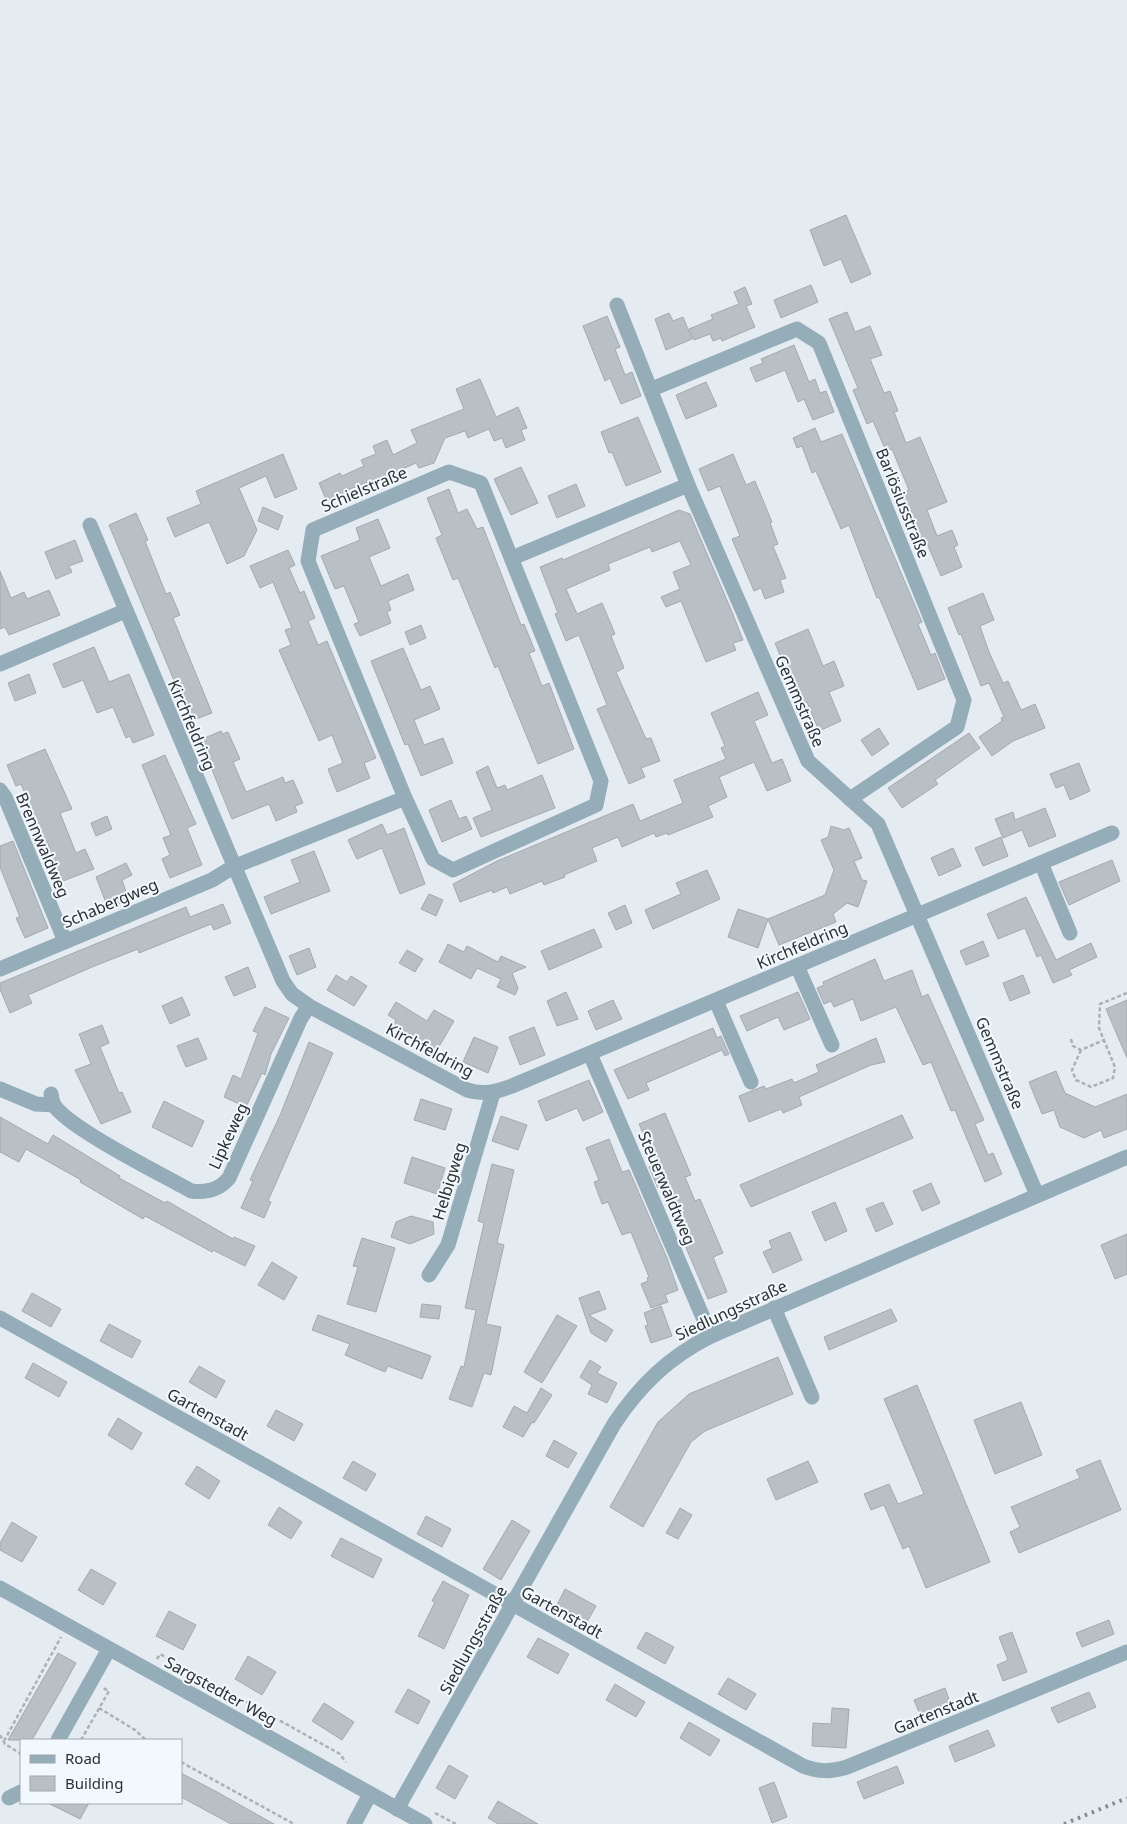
<svg xmlns="http://www.w3.org/2000/svg" width="1127" height="1824" font-family="'Noto Sans',sans-serif">
	<style>
		.building { fill: #b8c0c5; stroke: #a3aaaf }
		.lines { fill: none; stroke-linecap: round; stroke-linejoin: round }
		.path { stroke: #abb2b6; stroke-width: 2.5; stroke-dasharray: 4 2.5; stroke-linecap: butt }
		.minor { stroke: #95acb9; stroke-width: 15 }
		.rail { stroke: #83898c; stroke-width: 4; stroke-dasharray: 2.5 5; stroke-linecap: butt }
		.labels { text-anchor: middle; stroke-width: 4; stroke-linejoin: round; paint-order: stroke }
		.street-label { font-size: 16px; fill: #2c2f31; stroke: #f1f9fe }
	</style>
	<rect width="100%" height="100%" fill="#e4ecf1"/>
	<g class="building">
		<polygon points="846,215 871,274 851,283 841,259 824,266 810,230"/>
		<polygon points="811,285 818,302 781,318 774,300"/>
		<polygon points="745,287 752,304 746,306 755,327 722,341 721,338 713,341 710,334 694,340 689,329 713,319 711,315 739,304 734,292"/>
		<polygon points="847,312 855,332 870,326 882,355 870,359 884,393 890,391 898,411 894,412 906,443 920,437 947,502 927,510 937,536 952,530 958,545 954,547 962,567 941,576 926,541 923,542 901,494 909,490 892,449 886,451 873,421 867,424 853,390 858,388 829,319"/>
		<polygon points="669,313 673,321 683,317 692,339 666,350 655,319"/>
		<polygon points="607,316 620,347 615,349 625,375 632,372 641,396 621,404 610,378 605,381 583,326"/>
		<polygon points="794,345 809,382 815,379 820,393 826,391 834,412 813,420 804,399 798,402 785,370 756,382 750,368 763,363 761,359"/>
		<polygon points="480,379 496,417 518,407 527,428 521,430 525,440 506,448 502,438 494,441 489,429 468,438 465,431 445,438 434,463 419,468 416,463 370,483 370,481 348,490 350,495 328,504 319,483 340,473 342,476 364,466 361,460 376,454 373,446 387,440 393,455 417,443 411,430 464,409 456,389"/>
		<polygon points="706,382 717,406 686,419 676,395"/>
		<polygon points="638,417 661,472 626,486 612,452 609,453 601,432"/>
		<polygon points="815,428 821,442 842,434 922,622 918,624 931,655 935,653 945,679 918,690 879,597 877,598 849,525 841,529 816,471 812,473 802,446 797,448 793,438"/>
		<polygon points="283,454 297,489 275,498 266,476 239,488 257,530 244,556 227,564 209,522 175,537 167,518 201,504 196,491"/>
		<polygon points="733,454 746,485 755,481 772,522 770,523 778,544 773,546 786,578 780,580 784,592 765,599 761,588 754,591 732,539 740,536 720,486 708,491 699,469"/>
		<polygon points="521,467 538,503 511,515 494,479"/>
		<polygon points="576,484 585,506 557,518 548,496"/>
		<polygon points="449,489 458,513 467,509 477,529 483,527 521,625 524,624 535,651 529,653 542,686 549,683 574,749 538,764 498,666 495,668 458,578 453,580 436,538 442,535 427,498"/>
		<polygon points="263,507 283,516 278,530 258,521"/>
		<polygon points="679,510 690,514 732,612 743,640 733,643 736,650 706,662 681,601 666,607 661,597 680,589 673,572 691,565 680,541 652,552 650,547 608,564 610,570 566,589 577,614 602,603 615,634 611,636 624,668 616,672 646,739 651,738 660,761 641,768 645,777 629,784 597,709 607,705 579,635 566,641 555,614 558,613 540,567 562,558 563,560"/>
		<polygon points="136,513 148,540 145,541 166,594 170,592 180,615 173,618 212,713 191,721 109,525"/>
		<polygon points="378,519 390,548 369,557 381,586 408,574 414,590 388,601 391,610 387,612 391,623 360,636 354,624 359,622 344,586 335,589 321,556 360,540 356,528"/>
		<polygon points="75,540 83,561 69,566 72,572 56,579 45,552"/>
		<polygon points="288,550 295,565 289,568 300,593 304,591 315,618 308,621 318,645 327,641 376,758 364,763 370,778 337,792 328,769 343,763 332,735 319,741 279,650 291,645 285,630 292,628 273,582 260,588 250,566"/>
		<polygon points="0,571 11,598 24,592 27,599 49,590 60,615 9,635 5,627 0,629"/>
		<polygon points="983,593 994,620 980,626 989,652 1003,683 1008,681 1021,710 1035,704 1045,728 1013,741 992,756 979,737 1002,721 1001,718 1004,717 989,683 981,686 961,634 959,635 948,608"/>
		<polygon points="421,625 426,638 410,645 405,632"/>
		<polygon points="808,629 823,666 834,661 844,686 829,692 841,721 819,731 807,702 800,704 775,643"/>
		<polygon points="94,647 109,682 129,674 154,735 133,743 130,736 126,738 113,707 97,713 83,680 63,688 53,664"/>
		<polygon points="403,648 421,690 430,686 440,709 414,720 424,745 443,738 453,763 421,776 408,744 405,745 371,661"/>
		<polygon points="29,674 36,693 15,701 8,683"/>
		<polygon points="758,692 768,715 754,721 772,763 782,759 791,781 767,791 754,762 719,777 727,797 708,806 713,817 668,835 667,833 656,837 654,833 622,847 618,837 592,848 597,861 564,875 565,877 544,885 542,881 510,894 507,887 493,893 492,890 460,902 453,884 497,861 633,804 640,821 683,803 674,780 726,759 721,748 725,746 711,713"/>
		<polygon points="879,728 889,744 872,756 861,740"/>
		<polygon points="221,731 222,734 228,732 240,759 233,762 246,792 283,777 285,783 293,780 303,803 295,806 297,812 276,821 269,804 232,819 200,740"/>
		<polygon points="969,733 980,748 935,780 938,784 902,808 888,788"/>
		<polygon points="45,749 72,809 60,813 76,853 85,849 94,869 63,881 47,842 36,846 31,834 40,830 21,784 16,786 7,765"/>
		<polygon points="165,755 196,824 187,828 202,865 170,878 162,859 170,855 163,838 171,835 142,765"/>
		<polygon points="1079,763 1090,791 1070,800 1064,785 1056,788 1050,774"/>
		<polygon points="488,766 497,788 505,785 507,790 542,775 555,808 481,837 473,818 492,810 476,772"/>
		<polygon points="451,800 459,819 466,816 472,829 442,842 429,810"/>
		<polygon points="1045,808 1056,836 1029,847 1022,830 1003,838 995,819 1013,812 1015,820"/>
		<polygon points="107,816 112,829 96,836 91,823"/>
		<polygon points="382,824 387,835 404,828 425,884 400,894 382,848 357,859 348,840"/>
		<polygon points="831,826 844,830 849,828 862,858 854,861 862,880 867,881 858,907 847,903 833,914 836,922 779,945 768,919 825,895 834,870 821,840 828,837"/>
		<polygon points="1001,837 1008,856 983,866 975,848"/>
		<polygon points="13,841 48,928 25,938 16,918 20,917 0,867 0,846"/>
		<polygon points="953,848 961,866 939,876 931,858"/>
		<polygon points="314,851 330,891 271,914 264,897 300,882 291,860"/>
		<polygon points="1112,860 1120,881 1069,905 1059,882"/>
		<polygon points="126,863 132,875 122,880 129,900 108,908 96,877"/>
		<polygon points="707,870 720,899 653,929 645,910 681,894 676,883"/>
		<polygon points="429,894 443,900 436,916 421,909"/>
		<polygon points="1026,897 1056,960 1091,943 1097,957 1069,970 1072,975 1053,983 1041,955 1037,957 1025,928 998,939 987,914"/>
		<polygon points="223,904 231,923 214,930 211,924 139,953 138,949 92,967 28,995 32,1003 10,1013 0,989 0,983 186,907 190,917"/>
		<polygon points="625,905 632,923 616,930 608,913"/>
		<polygon points="738,909 768,919 758,948 728,937"/>
		<polygon points="594,929 602,947 549,970 541,951"/>
		<polygon points="983,941 989,956 966,965 960,951"/>
		<polygon points="448,944 464,952 467,946 498,962 501,956 526,967 512,973 518,988 515,995 497,987 501,979 477,968 471,979 439,962"/>
		<polygon points="309,948 316,967 297,975 289,956"/>
		<polygon points="407,950 423,959 415,972 399,963"/>
		<polygon points="875,959 884,981 912,970 922,997 928,994 984,1120 975,1124 988,1155 993,1153 1002,1174 985,1182 955,1110 951,1111 931,1062 923,1065 896,1007 861,1021 853,999 834,1007 831,1001 824,1004 817,988 824,985 823,982"/>
		<polygon points="248,967 256,987 234,996 225,977"/>
		<polygon points="336,975 347,982 351,976 367,986 354,1006 327,990"/>
		<polygon points="1023,975 1030,993 1010,1001 1003,983"/>
		<polygon points="566,992 578,1019 557,1026 547,1001"/>
		<polygon points="798,992 810,1019 784,1030 778,1017 747,1031 740,1016"/>
		<polygon points="182,997 190,1015 170,1024 162,1006"/>
		<polygon points="613,1000 622,1019 596,1030 588,1011"/>
		<polygon points="1127,1000 1127,1058 1106,1009"/>
		<polygon points="396,1002 427,1021 434,1010 454,1021 437,1050 392,1027 396,1020 388,1015"/>
		<polygon points="265,1007 289,1018 271,1054 265,1075 262,1073 246,1107 224,1097 233,1075 241,1079 258,1033 253,1031"/>
		<polygon points="102,1025 109,1043 100,1047 119,1093 122,1092 131,1112 101,1124 75,1070 91,1064 79,1034"/>
		<polygon points="534,1027 545,1055 520,1065 509,1037"/>
		<polygon points="713,1028 717,1038 721,1036 729,1054 725,1056 722,1050 646,1083 649,1090 628,1099 614,1070"/>
		<polygon points="474,1037 498,1047 488,1073 463,1062"/>
		<polygon points="198,1038 207,1059 186,1067 177,1046"/>
		<polygon points="876,1038 885,1062 871,1065 799,1097 802,1105 783,1113 781,1109 749,1122 739,1096 764,1086 766,1089 792,1079 794,1083 819,1072 816,1065"/>
		<polygon points="309,1042 333,1053 268,1201 271,1202 264,1218 241,1208 253,1181 250,1180 281,1113"/>
		<polygon points="1056,1071 1065,1093 1095,1107 1127,1094 1127,1129 1104,1138 1101,1130 1084,1138 1060,1127 1054,1110 1042,1114 1029,1082"/>
		<polygon points="589,1080 603,1112 583,1121 577,1108 546,1121 538,1101"/>
		<polygon points="421,1099 452,1109 445,1130 414,1120"/>
		<polygon points="164,1101 204,1121 192,1147 152,1127"/>
		<polygon points="665,1113 691,1175 685,1177 695,1201 700,1199 723,1253 713,1257 727,1292 708,1299 684,1243 691,1241 669,1183 658,1188 649,1167 657,1164 639,1124"/>
		<polygon points="902,1115 913,1138 751,1207 740,1185"/>
		<polygon points="501,1116 527,1125 518,1150 492,1141"/>
		<polygon points="0,1117 48,1144 53,1135 120,1176 119,1178 165,1203 167,1201 233,1239 234,1237 255,1246 245,1266 213,1250 212,1252 145,1216 143,1219 80,1182 81,1180 26,1149 19,1162 0,1152"/>
		<polygon points="609,1139 622,1172 629,1170 667,1258 678,1290 665,1295 668,1302 651,1308 641,1284 648,1281 647,1278 649,1277 631,1232 622,1235 608,1202 602,1204 594,1182 599,1180 586,1148"/>
		<polygon points="412,1157 445,1168 437,1194 404,1183"/>
		<polygon points="492,1164 514,1170 497,1243 504,1245 486,1324 501,1327 491,1375 484,1373 472,1407 449,1399 461,1366 464,1367 476,1310 465,1308 484,1223 478,1221"/>
		<polygon points="931,1183 940,1203 922,1211 913,1191"/>
		<polygon points="835,1202 847,1231 825,1241 812,1212"/>
		<polygon points="883,1202 893,1224 876,1232 866,1209"/>
		<polygon points="411,1216 433,1222 434,1234 410,1244 391,1237 396,1222"/>
		<polygon points="790,1232 802,1260 773,1273 763,1252 772,1248 769,1241"/>
		<polygon points="1127,1234 1127,1274 1115,1279 1101,1245"/>
		<polygon points="362,1238 395,1248 376,1312 347,1304 358,1267 353,1266"/>
		<polygon points="272,1262 297,1277 284,1300 258,1285"/>
		<polygon points="599,1291 606,1309 589,1315 613,1330 606,1342 591,1333 579,1298"/>
		<polygon points="32,1293 61,1309 51,1327 22,1311"/>
		<polygon points="422,1304 441,1306 439,1319 420,1317"/>
		<polygon points="661,1306 672,1336 651,1343 645,1326 648,1325 644,1313"/>
		<polygon points="891,1309 897,1321 829,1350 824,1337"/>
		<polygon points="318,1315 431,1356 422,1379 388,1366 385,1372 345,1355 350,1344 312,1330"/>
		<polygon points="557,1315 577,1326 542,1383 524,1372"/>
		<polygon points="109,1324 141,1341 132,1358 100,1341"/>
		<polygon points="778,1357 793,1394 705,1431 691,1442 643,1527 610,1507 658,1422 689,1394"/>
		<polygon points="590,1360 601,1367 597,1373 617,1383 607,1403 588,1394 592,1385 580,1377"/>
		<polygon points="33,1363 67,1382 59,1397 25,1378"/>
		<polygon points="199,1366 225,1381 216,1398 189,1382"/>
		<polygon points="917,1385 990,1562 926,1588 909,1546 903,1549 884,1505 871,1510 864,1494 889,1484 898,1504 924,1494 884,1399"/>
		<polygon points="541,1388 552,1395 534,1423 532,1422 523,1437 503,1427 514,1406 527,1413"/>
		<polygon points="1021,1402 1042,1455 995,1474 974,1420"/>
		<polygon points="276,1410 303,1424 294,1441 267,1426"/>
		<polygon points="118,1418 142,1433 132,1450 108,1435"/>
		<polygon points="554,1440 577,1453 568,1468 546,1456"/>
		<polygon points="1100,1460 1121,1510 1019,1553 1010,1532 1020,1527 1011,1507 1080,1478 1076,1470"/>
		<polygon points="353,1461 376,1474 366,1491 343,1478"/>
		<polygon points="808,1461 818,1482 776,1500 767,1479"/>
		<polygon points="197,1466 220,1481 209,1499 185,1484"/>
		<polygon points="279,1507 302,1522 291,1539 268,1525"/>
		<polygon points="680,1508 692,1515 678,1539 666,1533"/>
		<polygon points="426,1516 451,1529 442,1547 417,1534"/>
		<polygon points="512,1520 530,1531 501,1580 483,1569"/>
		<polygon points="12,1522 37,1537 22,1562 0,1550 0,1543"/>
		<polygon points="341,1538 382,1559 373,1578 331,1556"/>
		<polygon points="91,1569 116,1583 103,1605 78,1590"/>
		<polygon points="443,1581 469,1595 444,1649 418,1636 435,1602 432,1601"/>
		<polygon points="565,1589 596,1606 587,1622 557,1605"/>
		<polygon points="169,1611 196,1625 183,1650 156,1636"/>
		<polygon points="1109,1620 1114,1634 1082,1647 1076,1633"/>
		<polygon points="646,1632 674,1647 665,1664 637,1648"/>
		<polygon points="1012,1632 1027,1672 1003,1681 997,1665 1008,1660 999,1637"/>
		<polygon points="538,1638 569,1654 558,1674 527,1657"/>
		<polygon points="58,1653 76,1663 60,1692 32,1740 8,1740"/>
		<polygon points="248,1656 276,1672 262,1695 235,1679"/>
		<polygon points="728,1678 756,1694 746,1710 718,1694"/>
		<polygon points="615,1684 645,1702 636,1717 606,1700"/>
		<polygon points="945,1688 951,1705 921,1717 914,1700"/>
		<polygon points="408,1689 430,1701 418,1724 395,1712"/>
		<polygon points="1089,1692 1096,1707 1058,1723 1051,1708"/>
		<polygon points="324,1703 354,1722 342,1740 312,1721"/>
		<polygon points="832,1708 849,1709 846,1748 812,1746 813,1723 831,1724"/>
		<polygon points="689,1722 720,1740 710,1756 680,1738"/>
		<polygon points="988,1730 995,1746 955,1762 949,1746"/>
		<polygon points="449,1765 468,1776 455,1799 436,1788"/>
		<polygon points="897,1766 904,1783 864,1799 857,1782"/>
		<polygon points="181,1773 217,1792 274,1824 231,1824 181,1797"/>
		<polygon points="774,1782 787,1817 772,1823 759,1788"/>
		<polygon points="498,1801 538,1824 498,1824 488,1818"/>
		<polygon points="48,1803 89,1803 80,1819"/>
	</g>
	<g class="lines">
		<g class="path">
			<polyline points="1071,1039 1073,1046 1081,1050 1104,1040"/>
			<polyline points="1081,1050 1072,1070 1076,1080 1091,1087 1113,1078 1115,1067 1099,1028 1100,1004 1127,993"/>
			<polyline points="157,1659 160,1654 340,1754 346,1762"/>
			<polyline points="99,1708 135,1730 146,1740"/>
			<polyline points="0,1735 5,1744 21,1754"/>
			<polyline points="81,1740 109,1691 103,1688"/>
			<polyline points="4,1741 61,1637"/>
			<polyline points="181,1762 294,1824"/>
			<polyline points="435,1813 456,1824"/>
		</g>
		<g class="minor">
			<polyline points="617,305 688,485 808,761 878,824 1037,1195"/>
			<polyline points="652,389 797,329 819,343 964,700 957,727 850,799"/>
			<path d="M 90,525 L 283,981 L 292,994 L 309,1006 L 467,1090 C 484,1095 496,1092 512,1086 L 1112,833"/>
			<polyline points="512,558 688,485"/>
			<polyline points="0,664 125,611"/>
			<polyline points="0,790 5,797 65,941"/>
			<polyline points="1041,863 1070,933"/>
			<polyline points="797,966 832,1045"/>
			<polyline points="0,969 212,880 233,867 405,798 308,561 313,530 449,472 481,483 601,781 596,805 453,870 433,859 405,798"/>
			<polyline points="716,1001 751,1082"/>
			<polyline points="590,1054 711,1336"/>
			<polyline points="0,1089 36,1104 54,1105"/>
			<path d="M 51,1094 C 52,1097 52,1102 54,1105 C 68,1128 163,1175 191,1191 C 207,1193 219,1190 229,1178 L 301,1018 L 309,1006"/>
			<polyline points="429,1275 448,1245 493,1093"/>
			<polyline points="774,1308 812,1397"/>
			<path d="M 0,1318 L 803,1766 C 819,1772 830,1772 847,1767 L 1127,1652"/>
			<polyline points="0,1588 425,1824"/>
			<polyline points="58,1740 109,1649"/>
			<polyline points="9,1798 21,1792"/>
			<path d="M 397,1809 L 614,1424 C 640,1385 669,1357 711,1336 L 1127,1157"/>
			<polyline points="354,1824 370,1794"/>
		</g>
		<polyline class="rail" points="1064,1824 1127,1798"/>
	</g>
	<g class="labels">
		<g class="street-label">
			<text transform="translate(364 489) rotate(-23)" y="6">Schielstraße</text>
			<text transform="translate(903 503) rotate(68)" y="6">Barlösiusstraße</text>
			<text transform="translate(800 701) rotate(66)" y="6">Gemmstraße</text>
			<text transform="translate(192 725) rotate(67)" y="6">Kirchfeldring</text>
			<text transform="translate(43 845) rotate(67)" y="6">Brennwaldweg</text>
			<text transform="translate(110 903) rotate(-23)" y="6">Schabergweg</text>
			<text transform="translate(802 945) rotate(-23)" y="6">Kirchfeldring</text>
			<text transform="translate(430 1050) rotate(28)" y="6">Kirchfeldring</text>
			<text transform="translate(1000 1063) rotate(67)" y="6">Gemmstraße</text>
			<text transform="translate(228 1136) rotate(-65)" y="6">Lipkeweg</text>
			<text transform="translate(449 1181) rotate(-73)" y="6">Helbigweg</text>
			<text transform="translate(667 1188) rotate(67)" y="6">Steuerwaldtweg</text>
			<text transform="translate(731 1310) rotate(-25)" y="6">Siedlungsstraße</text>
			<text transform="translate(208 1414) rotate(29)" y="6">Gartenstadt</text>
			<text transform="translate(562 1612) rotate(29)" y="6">Gartenstadt</text>
			<text transform="translate(473 1640) rotate(-61)" y="6">Siedlungsstraße</text>
			<text transform="translate(221 1691) rotate(29)" y="6">Sargstedter Weg</text>
			<text transform="translate(936 1712) rotate(-22)" y="6">Gartenstadt</text>
		</g>
	</g>
	<rect x="20" y="1739" width="162" height="65" fill="#f1f9fe" stroke="#a2a8ac"/>
	<rect x="30" y="1755" width="25" height="8" fill="#95acb9" stroke="#a2a8ac"/>
	<text x="65" y="1764" font-size="15" fill="#2c2f31">Road</text>
	<rect x="30" y="1776" width="25" height="15" fill="#b8c0c5" stroke="#a2a8ac"/>
	<text x="65" y="1789" font-size="15" fill="#2c2f31">Building</text>
</svg>
